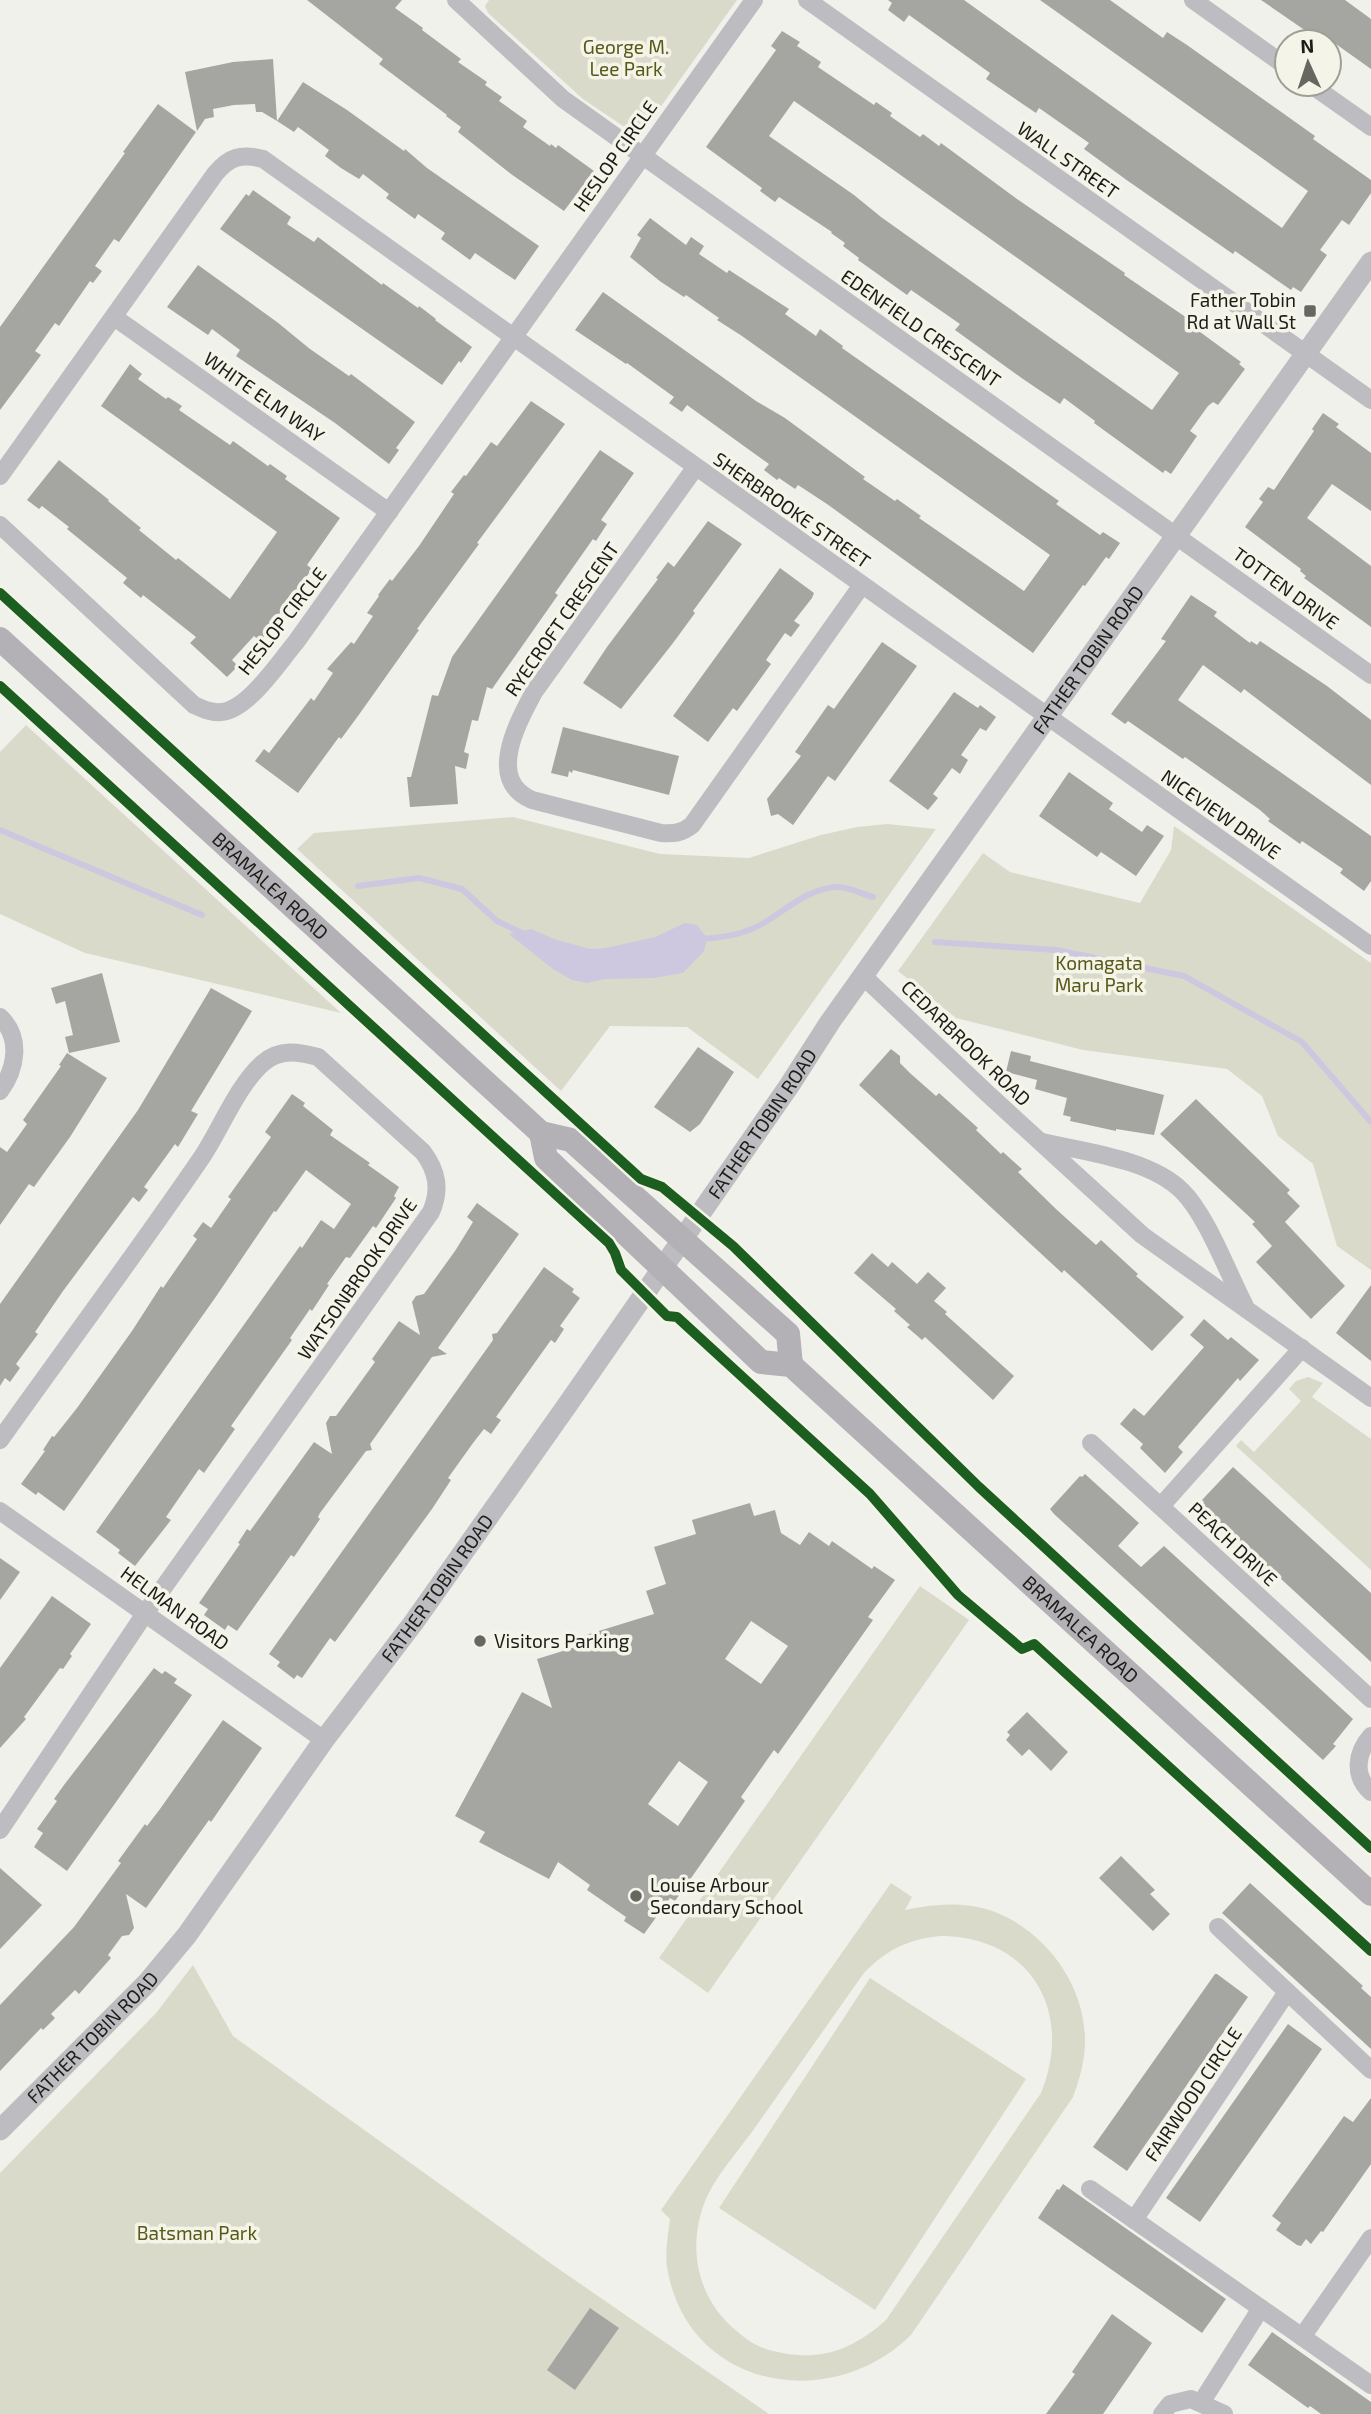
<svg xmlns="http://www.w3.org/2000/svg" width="1371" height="2414" font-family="'Exo 2',sans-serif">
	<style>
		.green { fill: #dadaca; fill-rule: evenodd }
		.water { fill: #cdc7e0 }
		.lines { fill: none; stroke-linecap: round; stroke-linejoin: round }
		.stream { stroke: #cdc7e0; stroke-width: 6 }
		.building { fill: #a5a6a1; fill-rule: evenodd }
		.minor { stroke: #bdbcc0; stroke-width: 18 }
		.tertiary { stroke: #bdbcc0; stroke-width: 21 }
		.secondary { stroke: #b3b1b6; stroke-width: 24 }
		.cycleway-casing { stroke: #f4f4e9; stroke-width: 15 }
		.cycleway { stroke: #1b5e20; stroke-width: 10 }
		.poi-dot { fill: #676762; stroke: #f4f4e9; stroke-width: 2.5 }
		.labels { text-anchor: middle; stroke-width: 7; stroke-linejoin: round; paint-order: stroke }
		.park-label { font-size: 19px; fill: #585818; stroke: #f4f4e9 }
		.street-label { font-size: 19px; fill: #1c1c18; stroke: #f4f4e9 }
		.poi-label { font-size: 19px; fill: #1c1c18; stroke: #f4f4e9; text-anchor: start }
	</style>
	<rect width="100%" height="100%" fill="#f1f1ec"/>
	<g class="green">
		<polygon points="489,0 737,0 649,123 634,130 626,128 583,99 488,13 485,6"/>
		<polygon points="26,725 341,1013 85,953 0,914 0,752"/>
		<polygon points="513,817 660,854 749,858 821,835 857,827 887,824 936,829 758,1079 687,1027 610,1026 561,1091 297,849 314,833"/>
		<polygon points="1174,826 1371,963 1371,1270 1337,1246 1313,1164 1278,1136 1262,1096 1227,1069 1083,1050 956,1018 898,971 983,853 1010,872 1140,903 1171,850"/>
		<polygon points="1308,1377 1323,1383 1312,1397 1371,1439 1371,1570 1236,1446 1241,1440 1254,1452 1301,1401 1289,1389 1296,1381"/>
		<polygon points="920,1586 969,1620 708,1993 659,1958"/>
		<path d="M 891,1883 L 912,1897 L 905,1910 C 935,1904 965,1901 995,1912 C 1051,1934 1092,1995 1084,2056 C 1082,2070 1078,2084 1073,2097 L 911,2335 C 831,2414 687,2390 667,2267 C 665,2252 668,2234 670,2219 L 661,2210 ZM 940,1936 C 1031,1936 1074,2012 1041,2093 L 886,2320 C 850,2352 817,2363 769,2350 C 758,2347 747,2340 738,2332 C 697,2300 686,2246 706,2199 C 716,2176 739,2150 754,2129 C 791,2077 827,2025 864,1973 C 886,1950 909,1939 940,1936 Z"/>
		<polygon points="193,1965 233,2036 553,2265 769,2414 0,2414 0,2173 156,2013"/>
		<polygon points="870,1978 1026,2079 875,2310 719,2208"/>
	</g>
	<polygon class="water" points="685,923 697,925 707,938 704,951 683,973 653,978 605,979 587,983 572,980 553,969 509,934 531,929 554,939 590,949 606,948 655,937"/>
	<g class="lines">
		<g class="stream">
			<polyline points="0,830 202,915"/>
			<polyline points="358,886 419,878 462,889 497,921 524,934"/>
			<path d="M 699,939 C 720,938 743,935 762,924 C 786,910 807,889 836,887 C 847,886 862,894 873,897"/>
			<polyline points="935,942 1056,950 1184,976 1302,1042 1371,1122"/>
		</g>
	</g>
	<g class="building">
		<polygon points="307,0 402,0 395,8 423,28 422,30 461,59 458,62 487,82 485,85 502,97 499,101 527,121 523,127 550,146 551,144 556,148 558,145 594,171 564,211 511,174 458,132 461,127 446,116 447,115 379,64 383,59"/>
		<polygon points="888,0 964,0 1282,228 1308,191 1040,0 1110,0 1163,38 1167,32 1187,45 1315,136 1313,139 1371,180 1371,193 1349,225 1342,220 1339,224 1320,250 1327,255 1301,292 1293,287 1291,290 1235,251 1233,254 1128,181 1084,149 1089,143 1039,108 1036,113 986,79 990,73 923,25 909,15 904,22 888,10 892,3"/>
		<polygon points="1261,0 1345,0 1371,19 1371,69 1333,42 1322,42"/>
		<path d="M 782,31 L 800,42 L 797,46 L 821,62 L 818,67 L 874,105 L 876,102 L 892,113 L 890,116 L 920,137 L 923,134 L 939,146 L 941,143 L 1017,199 L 1125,273 L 1124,275 L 1187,318 L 1185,321 L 1241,362 L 1239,364 L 1245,369 L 1218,405 L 1213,402 L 1208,406 L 1190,431 L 1197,436 L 1171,474 L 1165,470 L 1163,473 L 1094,423 L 1095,421 L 1064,398 L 1060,404 L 1023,379 L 955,330 L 960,324 L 911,290 L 907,295 L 858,260 L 859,258 L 843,246 L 845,243 L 831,233 L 832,232 L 779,197 L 775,202 L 760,191 L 762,188 L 706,147 L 776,50 L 771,46 ZM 794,101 L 878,159 L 1179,373 L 1152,410 L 881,217 L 854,195 L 769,136 Z"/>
		<polygon points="273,59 277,121 262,112 256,112 255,104 234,105 213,109 214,117 205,119 197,131 185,72 233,62"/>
		<polygon points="303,82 347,110 404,151 405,149 427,168 539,246 515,280 475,253 470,260 441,239 445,233 418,214 415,219 386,198 389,194 363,174 359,179 341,168 325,156 329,150 298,127 294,132 277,121"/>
		<polygon points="158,104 196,132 119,242 114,239 95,266 102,271 93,283 90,281 59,326 55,323 35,351 41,355 0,410 0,327 125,153 123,152"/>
		<polygon points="253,190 291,217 287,224 314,242 318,237 382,285 383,283 418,308 419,306 436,319 435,320 472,347 461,363 459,361 442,385 220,229 246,194 249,196"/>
		<polygon points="650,218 686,245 691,237 704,246 699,254 727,273 729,270 775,300 789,309 785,314 816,336 820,329 843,346 842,348 1059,501 1056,504 1100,535 1103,532 1120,543 1109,559 1106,557 1085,586 1083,585 1033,653 827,504 798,485 795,489 779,478 777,480 764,470 769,464 687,405 682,412 669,403 674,397 627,363 626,364 575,330 603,292 756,401 785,418 865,477 863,479 895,501 897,499 921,516 919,518 1024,591 1050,555 742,336 717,320 719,318 686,295 684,297 661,282 630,257 641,238 637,235"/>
		<polygon points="198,265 277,322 310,349 349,376 351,374 415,422 396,448 399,450 389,464 335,423 236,356 240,350 212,329 208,335 167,307"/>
		<polygon points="130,364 142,374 138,379 166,399 168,397 182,406 179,410 230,445 233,441 268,466 270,464 287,476 285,479 340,518 307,565 312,569 269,628 270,629 260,641 254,636 232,660 238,666 227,677 190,643 196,637 143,595 141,598 123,583 127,578 67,529 69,527 42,506 39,509 27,500 59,460 109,500 108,501 141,528 139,530 176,560 178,558 230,599 277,532 101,406"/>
		<polygon points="531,401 565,424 477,543 479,544 417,629 419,630 358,716 341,739 339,737 298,793 255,761 264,749 269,753 311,698 314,701 333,673 327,669 351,642 354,644 373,616 367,613 379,596 378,595 390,579 392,581 419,546 454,494 451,492 464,475 466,476 491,442 497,446"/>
		<polygon points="1323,413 1339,424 1336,427 1371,453 1371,511 1332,484 1307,518 1371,566 1371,627 1304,578 1306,576 1300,571 1301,569 1245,527 1263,502 1259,499 1268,487 1274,490 1314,431 1312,429"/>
		<polygon points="600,450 634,473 601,520 607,524 596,541 593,539 555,593 558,595 492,689 487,687 478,721 472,720 464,752 469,754 466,769 455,766 458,804 410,807 407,777 411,777 432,695 438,696 452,657"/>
		<polygon points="708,521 742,544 693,611 695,613 673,643 621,709 583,683 607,647 658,579 656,578 668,562 674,567"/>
		<polygon points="780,568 814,593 812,598 794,621 800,625 791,637 785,633 766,660 771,664 737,711 733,708 708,742 673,716"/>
		<polygon points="1191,595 1217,612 1214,616 1250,643 1251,641 1257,645 1260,641 1327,686 1371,720 1371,785 1244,689 1241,693 1203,665 1178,700 1371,836 1371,881 1364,891 1340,873 1343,869 1302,841 1300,844 1268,821 1270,819 1260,810 1185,757 1183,759 1128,721 1125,724 1111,714 1166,641 1161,639"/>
		<polygon points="882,642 917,666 835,781 828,776 793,825 778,814 771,816 767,799 801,756 795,752 828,705 834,709"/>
		<polygon points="954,692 978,708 980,705 996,717 986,731 980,728 961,755 968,760 960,774 952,768 933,794 938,798 928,810 889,781"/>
		<polygon points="563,727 679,756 669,795 573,770 572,773 569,771 568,777 551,773"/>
		<polygon points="1069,772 1113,803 1109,809 1142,832 1147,825 1164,836 1136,876 1101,852 1097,857 1039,816"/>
		<polygon points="102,973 120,1042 69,1053 65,1037 73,1035 65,1001 56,1004 51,988"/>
		<polygon points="211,988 252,1011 191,1111 198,1114 178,1147 175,1144 144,1187 148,1190 139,1202 133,1197 63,1291 35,1332 38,1334 16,1364 20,1368 10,1382 5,1378 0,1386 0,1304 138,1110"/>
		<polygon points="698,1047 734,1072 700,1124 690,1132 654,1107"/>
		<polygon points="891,1049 900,1056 900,1063 911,1074 936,1096 939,1093 978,1128 976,1130 1001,1154 1003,1152 1022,1169 1018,1172 1057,1210 1096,1245 1101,1240 1138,1274 1136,1276 1184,1317 1152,1351 1064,1270 1062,1273 859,1085"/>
		<polygon points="1011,1051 1031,1056 1030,1061 1164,1095 1154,1135 1116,1129 1116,1131 1070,1121 1071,1117 1063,1115 1067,1098 1035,1089 1037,1080 1006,1072"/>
		<polygon points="67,1053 107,1078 70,1137 34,1187 29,1184 0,1225 0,1147 7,1152 27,1124 23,1120 61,1066 59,1065"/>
		<polygon points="292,1094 305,1103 303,1106 333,1130 330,1135 370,1163 368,1165 399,1187 394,1196 396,1198 376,1228 373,1226 350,1258 346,1257 327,1284 329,1285 312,1311 310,1309 290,1338 292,1340 231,1426 235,1429 204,1473 199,1469 166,1517 171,1520 135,1566 118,1553 120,1550 96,1532 300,1246 302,1248 321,1220 334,1229 351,1204 306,1170 276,1212 274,1211 215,1298 64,1511 38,1492 36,1495 21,1484 45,1451 43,1450 52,1436 54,1437 77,1408 132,1331 161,1286 163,1288 197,1239 193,1236 203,1222 211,1228 231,1199 228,1197 271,1137 265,1132"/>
		<polygon points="1196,1099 1290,1190 1287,1193 1300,1206 1285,1222 1345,1286 1311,1319 1256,1262 1272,1246 1252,1224 1255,1222 1160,1134"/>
		<polygon points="477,1203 519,1234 438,1348 447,1354 432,1357 427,1364 370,1444 372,1450 366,1451 320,1513 318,1517 320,1519 294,1557 291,1555 237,1631 228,1625 225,1630 204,1615 208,1609 199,1603 240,1544 238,1543 247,1529 250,1531 314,1442 332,1454 326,1423 330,1416 336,1416 375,1362 372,1359 399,1321 420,1335 412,1302 416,1296 424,1294 455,1251 473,1222 467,1217"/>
		<polygon points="872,1253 888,1267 892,1262 917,1284 928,1272 946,1288 934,1301 947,1312 945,1314 1014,1376 993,1400 925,1337 922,1340 907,1327 910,1325 894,1311 896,1309 854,1273"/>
		<polygon points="544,1267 574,1289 572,1292 580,1298 560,1326 564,1329 555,1343 551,1340 496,1417 501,1420 491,1434 484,1429 473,1443 448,1478 451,1480 432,1509 335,1642 330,1638 302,1678 297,1675 294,1679 277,1666 280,1662 269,1654 493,1340 492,1334 497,1333"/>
		<polygon points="1371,1285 1371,1361 1336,1333"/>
		<polygon points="1204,1319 1228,1340 1231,1337 1259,1360 1240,1381 1238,1378 1178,1447 1183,1452 1165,1473 1140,1448 1143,1444 1120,1424 1134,1408 1144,1416 1204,1347 1190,1335"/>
		<polygon points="1233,1467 1371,1593 1371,1662 1201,1505 1204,1502 1202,1500"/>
		<polygon points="1085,1474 1139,1523 1118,1546 1141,1567 1164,1546 1353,1719 1333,1744 1336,1746 1323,1760 1054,1514 1050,1509 1080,1476 1082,1477"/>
		<path d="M 750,1503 L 754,1516 L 775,1510 L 781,1533 L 800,1545 L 809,1532 L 829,1546 L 832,1541 L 872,1569 L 874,1566 L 895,1580 L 868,1617 L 873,1620 L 778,1754 L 774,1750 L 741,1797 L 745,1801 L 675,1901 L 670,1898 L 644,1934 L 624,1921 L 626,1917 L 587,1890 L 590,1885 L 558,1862 L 549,1879 L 479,1842 L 485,1832 L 455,1816 L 522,1692 L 552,1708 L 537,1659 L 579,1646 L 576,1638 L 654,1614 L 646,1591 L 666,1584 L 654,1547 L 696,1534 L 692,1520 ZM 751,1621 L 788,1646 L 761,1684 L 725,1659 ZM 679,1761 L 708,1782 L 678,1826 L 648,1804 Z"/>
		<polygon points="0,1558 20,1572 0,1600"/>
		<polygon points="52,1596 91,1624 70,1654 72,1656 63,1669 60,1668 24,1717 26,1719 0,1748 0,1668"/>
		<polygon points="154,1668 162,1674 165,1671 177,1679 174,1683 192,1695 67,1871 34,1847 43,1833 37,1829 57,1801 54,1799 64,1785"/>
		<polygon points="1027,1712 1068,1752 1051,1771 1029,1749 1022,1756 1006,1740 1010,1735 1007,1732"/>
		<polygon points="223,1720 262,1748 211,1822 209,1820 146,1908 126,1894 134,1928 129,1935 122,1936 108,1955 111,1958 79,1994 75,1990 51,2014 55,2018 43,2030 41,2028 0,2071 0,2005 74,1927 121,1863 118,1861 145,1824 147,1826 160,1809"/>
		<polygon points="1121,1856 1155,1890 1150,1894 1170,1914 1153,1931 1099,1878"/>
		<polygon points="0,1868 42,1905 0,1949"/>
		<polygon points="1250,1883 1363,1986 1361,1988 1371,1997 1371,2049 1222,1913"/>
		<polygon points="1215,1974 1217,1974 1248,1997 1127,2171 1093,2147"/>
		<polygon points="1288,2024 1322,2049 1200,2222 1166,2198"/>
		<polygon points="1371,2098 1371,2164 1323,2232 1321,2231 1311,2244 1306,2239 1301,2246 1297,2245 1276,2230 1281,2223 1272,2216 1344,2116 1353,2122"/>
		<polygon points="1063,2184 1226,2299 1202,2333 1038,2218 1057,2189 1059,2190"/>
		<polygon points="590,2308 619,2328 575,2390 547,2370"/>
		<polygon points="1112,2314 1152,2343 1103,2414 1046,2414 1075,2374 1072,2372"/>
		<polygon points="1272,2332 1371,2402 1371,2414 1321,2414 1310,2406 1308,2408 1248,2365"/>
	</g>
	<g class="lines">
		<g class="minor">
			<polyline points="456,0 563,99 1371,675"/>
			<polyline points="807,0 1371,400"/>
			<polyline points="1193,0 1287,67"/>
			<polyline points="1310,84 1371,127"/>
			<polyline points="114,317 389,512"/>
			<path d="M 695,468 L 534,692 C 517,724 486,780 532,800 L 661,833 C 674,834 682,833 692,825 L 862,585"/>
			<path d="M 0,476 L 215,174 C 229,157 241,153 263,159 L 1371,946"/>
			<path d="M 0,525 L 194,705 C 203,709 211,713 221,712 C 248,710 279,662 296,642 L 754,0"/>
			<polyline points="864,977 988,1094 1142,1235 1371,1398"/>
			<path d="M 0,1017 C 22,1038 16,1069 0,1091"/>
			<path d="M 1042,1142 C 1085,1152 1150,1159 1182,1191 C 1206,1214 1228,1273 1244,1304"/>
			<path d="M 0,1440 C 67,1346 137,1252 202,1157 C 220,1130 239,1083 263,1063 C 280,1048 299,1052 318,1057 L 423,1152 C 437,1171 441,1189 431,1212 L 146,1612 L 0,1830"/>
			<polyline points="1091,1443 1371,1699"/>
			<polyline points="1161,1506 1302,1348"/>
			<polyline points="0,1511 324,1740"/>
			<path d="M 1371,1736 C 1356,1753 1353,1776 1371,1792"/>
			<polyline points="1218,1927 1371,2070"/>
			<polyline points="1090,2189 1371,2385"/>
			<polyline points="1134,2220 1287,1992"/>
			<polyline points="1302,2337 1371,2238"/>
			<polyline points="1201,2403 1261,2308"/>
			<polyline points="1162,2414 1170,2404 1191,2399 1224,2414"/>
		</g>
		<path class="tertiary" id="s1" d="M 0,2130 L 147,1983 L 187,1935 L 324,1740 L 414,1622 L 568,1404 L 789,1086 L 830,1022 L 1371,262"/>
		<g class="secondary">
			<path id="s2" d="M 0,639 L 541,1133 L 571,1140 L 788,1334 L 791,1365"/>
			<path id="s3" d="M 541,1133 L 546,1158 L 761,1362 L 791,1365 L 1371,1894"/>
		</g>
		<defs>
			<g id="cycleway">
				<polyline points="0,593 641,1179 662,1187 733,1246 979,1487 1371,1848"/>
				<polyline points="0,686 609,1243 615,1253 621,1270 667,1316 677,1317 870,1494 958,1595 1022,1649 1034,1644 1371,1951"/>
			</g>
		</defs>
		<use href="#cycleway" class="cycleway-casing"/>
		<use href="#cycleway" class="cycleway"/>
	</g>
	<g class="poi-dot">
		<rect x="1303" y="304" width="14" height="14" rx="3.5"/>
		<circle cx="480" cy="1641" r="7"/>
		<circle cx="636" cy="1896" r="7"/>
	</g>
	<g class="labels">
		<g class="park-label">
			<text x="626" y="54">George M.<tspan x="626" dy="22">Lee Park</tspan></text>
			<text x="1099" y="970">Komagata<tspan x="1099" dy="22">Maru Park</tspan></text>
			<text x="197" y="2240">Batsman Park</text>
		</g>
		<g class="street-label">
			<text transform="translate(615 156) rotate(-55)" y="7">HESLOP CIRCLE</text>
			<text transform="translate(1068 160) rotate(35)" y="7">WALL STREET</text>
			<text transform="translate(921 328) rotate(35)" y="7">EDENFIELD CRESCENT</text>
			<text transform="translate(264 397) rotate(35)" y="7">WHITE ELM WAY</text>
			<text transform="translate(792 510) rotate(35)" y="7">SHERBROOKE STREET</text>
			<text transform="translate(1286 588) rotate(36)" y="7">TOTTEN DRIVE</text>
			<text transform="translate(562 619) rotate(-55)" y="7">RYECROFT CRESCENT</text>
			<text transform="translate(282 621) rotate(-52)" y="7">HESLOP CIRCLE</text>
			<text dy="7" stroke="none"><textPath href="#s1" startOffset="1832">FATHER TOBIN ROAD</textPath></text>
			<text transform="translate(1221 814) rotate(35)" y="7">NICEVIEW DRIVE</text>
			<text dy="7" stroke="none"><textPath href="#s2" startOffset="366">BRAMALEA ROAD</textPath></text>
			<text transform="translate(966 1043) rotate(44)" y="7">CEDARBROOK ROAD</text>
			<text dy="7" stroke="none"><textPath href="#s1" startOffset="1265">FATHER TOBIN ROAD</textPath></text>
			<text transform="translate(357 1279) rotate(-55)" y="7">WATSONBROOK DRIVE</text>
			<text transform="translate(1233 1544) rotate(43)" y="7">PEACH DRIVE</text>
			<text dy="7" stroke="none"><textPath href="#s1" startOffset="698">FATHER TOBIN ROAD</textPath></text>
			<text transform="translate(175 1608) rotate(36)" y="7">HELMAN ROAD</text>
			<text dy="7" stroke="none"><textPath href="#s3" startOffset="744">BRAMALEA ROAD</textPath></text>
			<text dy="7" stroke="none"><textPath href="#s1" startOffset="131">FATHER TOBIN ROAD</textPath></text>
			<text transform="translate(1193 2094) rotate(-56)" y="7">FAIRWOOD CIRCLE</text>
		</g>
		<g class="poi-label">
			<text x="1296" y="307" text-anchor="end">Father Tobin<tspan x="1296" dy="22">Rd at Wall St</tspan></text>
			<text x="494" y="1648">Visitors Parking</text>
			<text x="650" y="1892">Louise Arbour<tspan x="650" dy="22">Secondary School</tspan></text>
		</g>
	</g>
	<g transform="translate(1308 63) rotate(357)"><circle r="33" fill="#f4f4e9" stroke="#9e9e95" stroke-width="2"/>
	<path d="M0-5L12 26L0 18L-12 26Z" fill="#676762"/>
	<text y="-10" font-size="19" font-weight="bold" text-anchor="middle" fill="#1c1c18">N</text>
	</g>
</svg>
